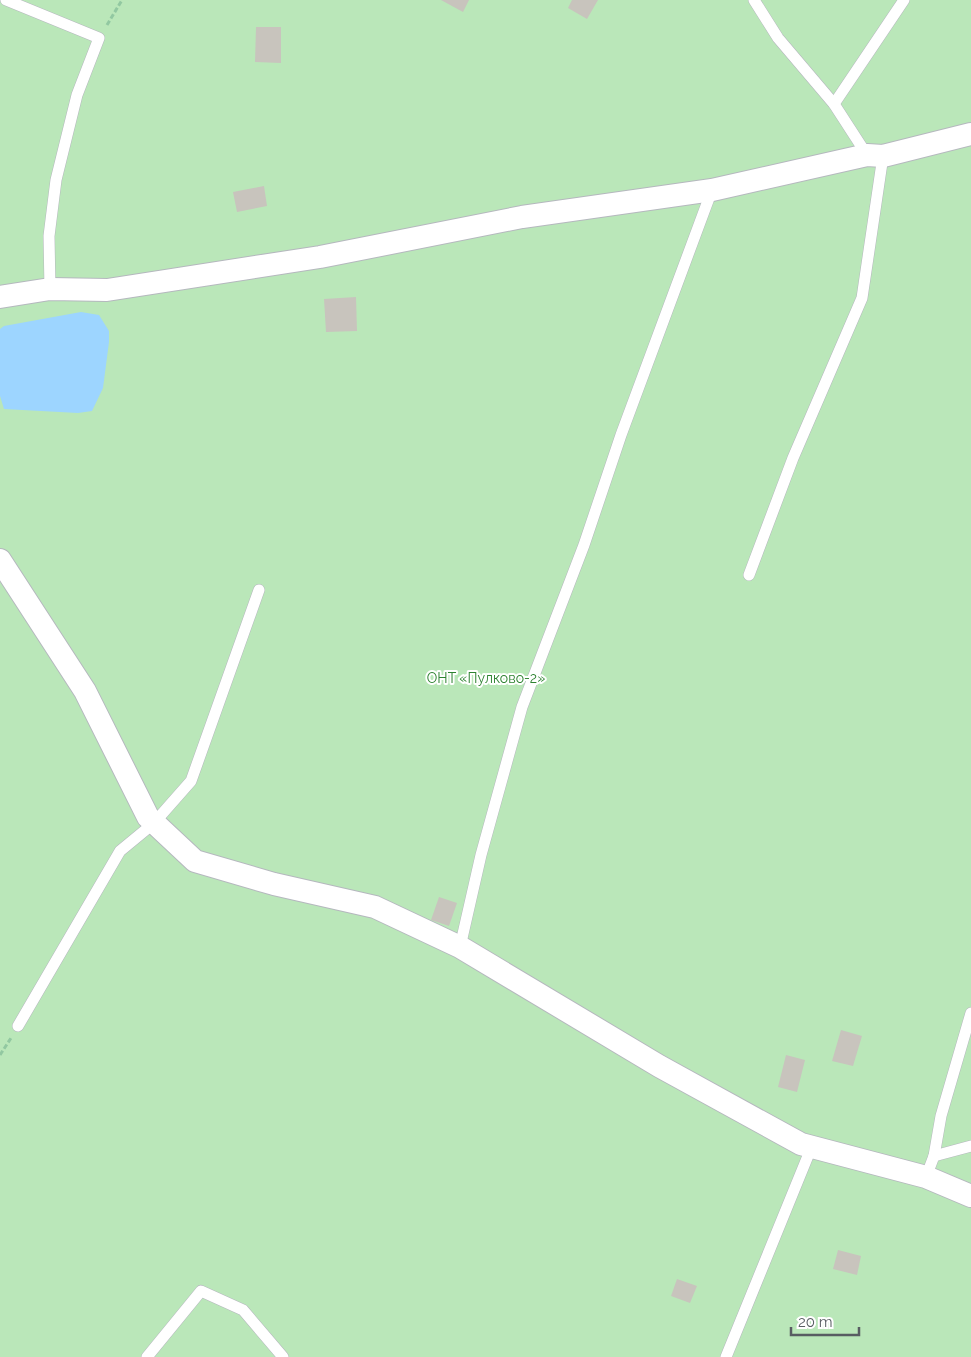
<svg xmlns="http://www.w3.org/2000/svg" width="971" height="1357" font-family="Raleway,sans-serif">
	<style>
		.green { fill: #bae7b9 }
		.water { fill: #9dd5ff }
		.building { fill: #c8c4bd }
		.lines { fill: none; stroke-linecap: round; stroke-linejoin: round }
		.lane-casing { stroke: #b5b8be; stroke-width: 12 }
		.street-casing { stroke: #b5b8be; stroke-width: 24 }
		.path { stroke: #92c8a1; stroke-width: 3; stroke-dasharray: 5 2.5; stroke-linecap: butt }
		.lane { stroke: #fff; stroke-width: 11 }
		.street { stroke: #fff; stroke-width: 22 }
		.labels { text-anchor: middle; stroke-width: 4; stroke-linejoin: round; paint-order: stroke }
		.park-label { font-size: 14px; fill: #2e8331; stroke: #fff }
	</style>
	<rect width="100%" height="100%" fill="#edeadf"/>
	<rect class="green" x="0" y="0" width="971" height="1357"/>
	<polygon class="water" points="81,312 99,315 109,331 109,342 103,388 92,411 78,413 4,409 0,396 0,329 4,326"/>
	<g class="building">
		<polygon points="441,0 469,0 463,12"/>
		<polygon points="572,0 598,0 587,19 568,8"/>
		<polygon points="256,27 281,27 281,63 255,62"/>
		<polygon points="264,186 267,206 237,212 233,192"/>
		<polygon points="356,297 357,331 326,332 324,299"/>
		<polygon points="439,897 457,903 449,926 431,920"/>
		<polygon points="841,1030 862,1036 853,1066 832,1061"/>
		<polygon points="786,1055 805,1060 797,1092 778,1087"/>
		<polygon points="838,1250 861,1256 857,1275 833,1269"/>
		<polygon points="677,1279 697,1286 690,1303 671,1296"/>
	</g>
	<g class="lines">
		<defs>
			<g id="lane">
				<polyline points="6,0 99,38 77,95 56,180 49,236 50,289"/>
				<polyline points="754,0 778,38 834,104 867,155"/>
				<polyline points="834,104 904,0"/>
				<polyline points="749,575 793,458 862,298 883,156"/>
				<polyline points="460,947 481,855 522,707 584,545 621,435 712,190"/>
				<polyline points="18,1026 120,851 154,823 191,781 259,590"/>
				<polyline points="934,1156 971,1146"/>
				<polyline points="926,1177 934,1156 941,1116 971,1013"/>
				<polyline points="147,1357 201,1291 243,1310 283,1357"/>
				<polyline points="726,1357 812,1146"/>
			</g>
			<g id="street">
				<polyline points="0,297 50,289 107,290 320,257 522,217 712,190 867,155 883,156 971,134"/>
				<polyline points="0,560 85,691 148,817 195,861 274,884 375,907 460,947 659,1066 801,1144 926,1177 971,1196"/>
			</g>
		</defs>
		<use href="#lane" class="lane-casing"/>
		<use href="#street" class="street-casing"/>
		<g class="path">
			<polyline points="107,25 122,0"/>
			<polyline points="0,1055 11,1038"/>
		</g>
		<use href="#lane" class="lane"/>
		<use href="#street" class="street"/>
	</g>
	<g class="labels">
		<g class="park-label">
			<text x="486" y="683">ОНТ «Пулково-2»</text>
		</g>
	</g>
	<path d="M791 1327v8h68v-8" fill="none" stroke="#585d62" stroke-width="2.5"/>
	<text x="798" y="1327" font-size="15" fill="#585d62" stroke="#ffffff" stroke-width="4" paint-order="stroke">20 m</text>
</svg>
